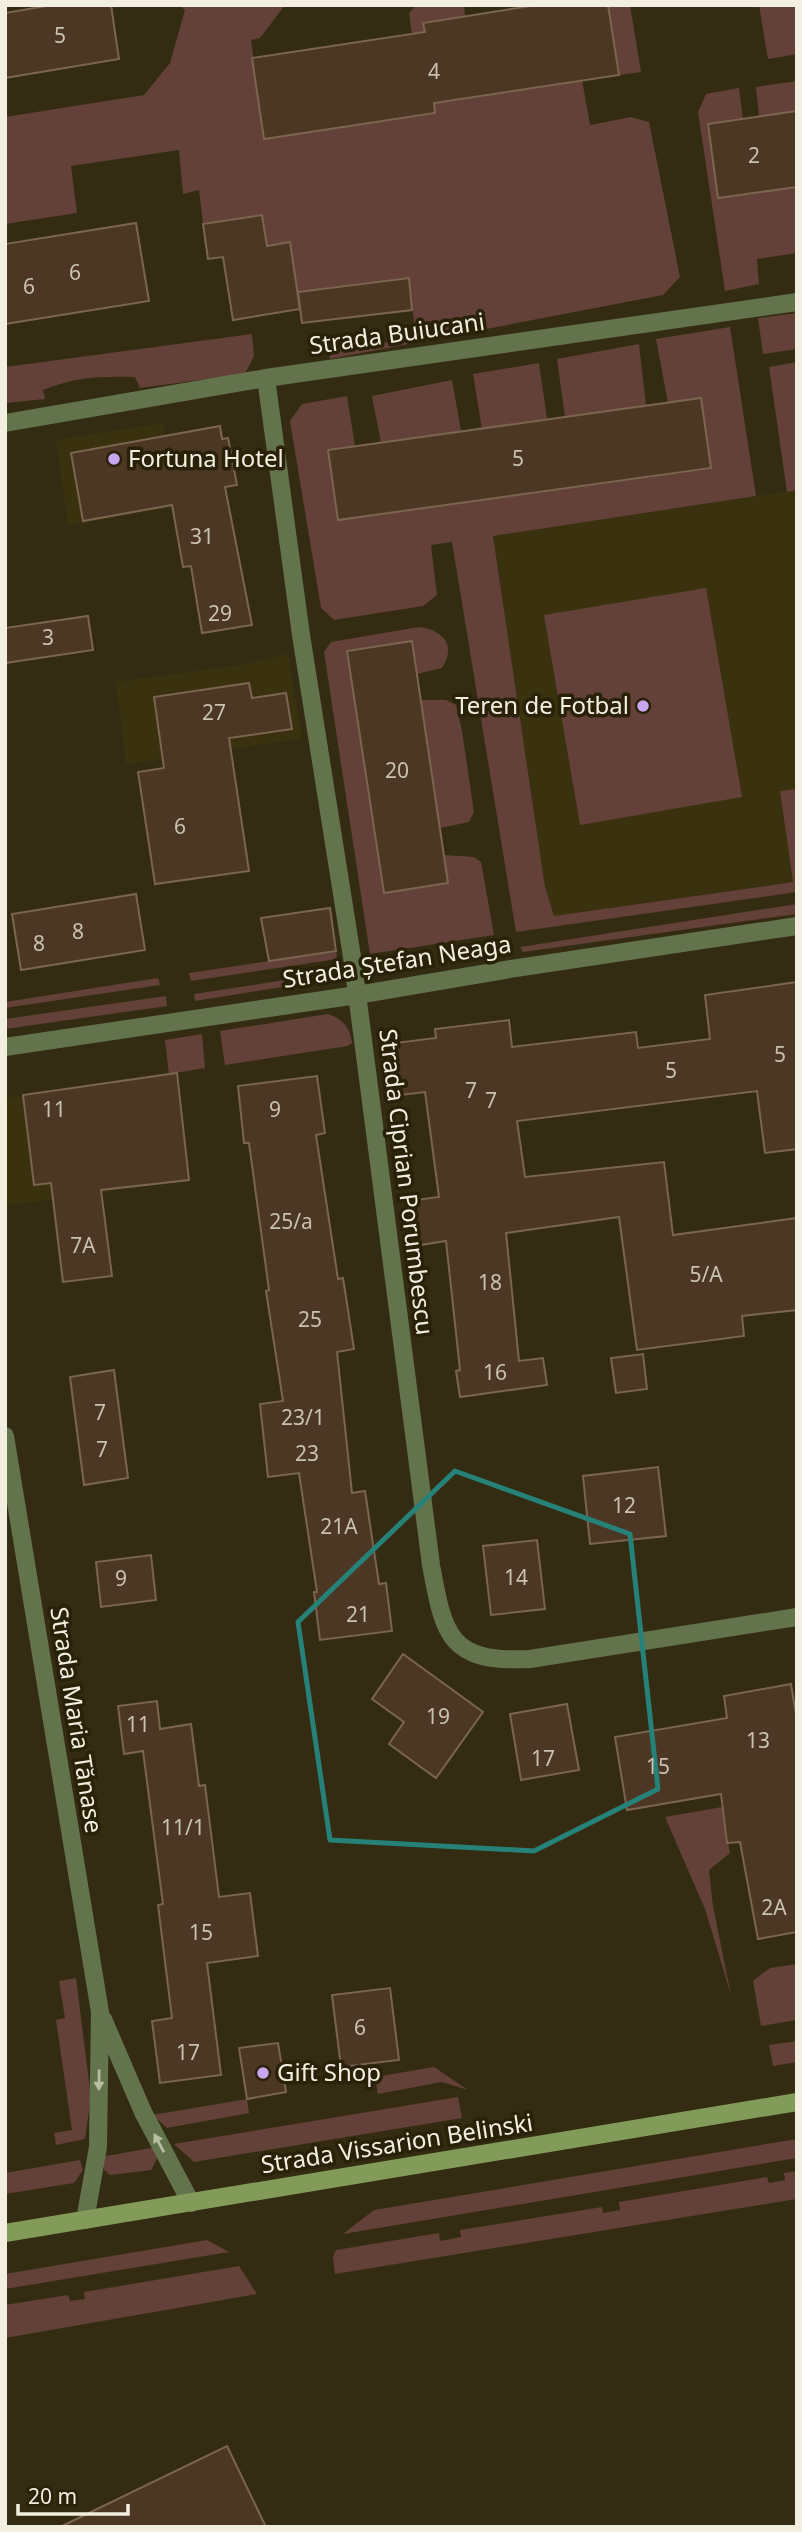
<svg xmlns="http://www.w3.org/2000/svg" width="802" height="2532" font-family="'Noto Sans',sans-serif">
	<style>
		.built { fill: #3a320f }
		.green { fill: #634138 }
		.building { fill: #4b3723; stroke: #7b6550; stroke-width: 2 }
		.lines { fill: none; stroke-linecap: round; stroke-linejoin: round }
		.street { stroke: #63734b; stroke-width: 18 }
		.secondary { stroke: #829b59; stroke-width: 18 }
		.oneway { fill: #b9bda4 }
		.marked { fill: none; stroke: #268279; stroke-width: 5; stroke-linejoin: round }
		.poi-dot { fill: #c8a6ef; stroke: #292208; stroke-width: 2.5 }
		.labels { text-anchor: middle; stroke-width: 7; stroke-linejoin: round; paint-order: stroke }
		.number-label { font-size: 21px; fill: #c9c1b1 }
		.street-label { font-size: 24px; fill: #f3efe0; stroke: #292208 }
		.poi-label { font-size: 24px; fill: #f3efe0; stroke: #292208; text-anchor: start }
	</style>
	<rect width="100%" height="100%" fill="#332c12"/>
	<g class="built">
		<polygon points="163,423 175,507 68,526 56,440"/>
		<polygon points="797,490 797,881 554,916 545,887 493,536"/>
		<polygon points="288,654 302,739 126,764 116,682 247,664"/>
		<polygon points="177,1073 189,1180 5,1206 5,1098"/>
	</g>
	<g class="green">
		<polygon points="180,5 285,5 260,38 251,40 265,139 434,113 434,103 582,80 590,125 631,117 649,122 680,277 663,295 330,359 329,351 416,338 409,278 297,292 267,246 262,215 203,224 199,190 183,194 179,150 71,166 77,213 5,224 5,117 144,95 170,63 185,10"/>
		<polygon points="417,5 464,5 465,16 424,22 425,32 412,34 409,13"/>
		<polygon points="608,5 630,5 641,72 619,75"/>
		<polygon points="759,5 797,5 797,54 768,59"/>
		<polygon points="797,81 797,111 759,116 756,87"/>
		<polygon points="739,88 743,119 708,124 718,198 797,187 797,253 757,259 759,284 725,291 698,112 706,94"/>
		<polygon points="797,313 797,349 763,354 758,318"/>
		<polygon points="730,327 756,496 493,536 545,887 554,916 793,882 780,791 797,789 797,892 516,932 452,542 431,545 437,595 423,606 334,620 321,608 290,421 302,404 347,396 355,446 329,450 338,520 710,469 668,403 656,339"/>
		<path d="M 252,334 L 254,356 L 245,374 L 140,388 L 135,377 C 102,376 74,377 43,390 L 45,399 L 5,403 L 5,367 Z"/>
		<polygon points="639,344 646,406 565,417 557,359"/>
		<polygon points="797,362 797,490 787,492 769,367"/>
		<polygon points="539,363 547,419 482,429 473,374"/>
		<polygon points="452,380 461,431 381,443 372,396"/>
		<polygon points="706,588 742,797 580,825 544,615"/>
		<path d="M 419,627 C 443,630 457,645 442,668 L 417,674 L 347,651 L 384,893 L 448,883 L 444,855 L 474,857 L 481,862 L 494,935 L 370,954 L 324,652 L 331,642 Z"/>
		<polygon points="420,700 446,700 456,705 462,731 474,812 469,822 440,828"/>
		<polygon points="797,904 797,914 523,952 520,947"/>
		<polygon points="336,951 337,959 191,981 189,973"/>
		<polygon points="330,973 330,977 326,980 195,1001 194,994"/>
		<polygon points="158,978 160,985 5,1008 5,1002"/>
		<polygon points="166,996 167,1006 5,1029 5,1019"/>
		<path d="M 328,1014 C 342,1018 351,1029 352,1043 L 348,1046 L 225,1065 L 220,1031 Z"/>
		<polygon points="202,1034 205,1068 169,1074 165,1040"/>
		<polygon points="722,1807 730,1853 709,1870 713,1906 731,1995 705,1909 665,1817"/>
		<polygon points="797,1964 797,2020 761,2026 753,1981 770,1968"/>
		<polygon points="76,1978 91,2097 85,2139 56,2145 54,2133 72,2130 56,2020 65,2018 59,1981"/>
		<polygon points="797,2041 797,2062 773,2066 769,2045"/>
		<polygon points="434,2067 468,2090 442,2082 378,2094 375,2077"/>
		<polygon points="458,2097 462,2118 194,2162 174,2144"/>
		<polygon points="247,2099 249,2113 167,2128 152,2115"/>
		<polygon points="797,2139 797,2158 343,2234 374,2210"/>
		<polygon points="156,2147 158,2157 151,2170 110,2175 104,2170 101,2157"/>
		<polygon points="80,2160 83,2170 74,2183 5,2194 5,2173"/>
		<polygon points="797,2171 797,2199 335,2274 333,2257 336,2250 439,2233 440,2241 461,2237 460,2230 602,2207 603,2213 620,2210 619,2202 767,2177 769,2183 785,2180 784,2173"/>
		<polygon points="207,2240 229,2252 5,2289 5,2274"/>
		<polygon points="239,2266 257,2294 5,2338 5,2305 68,2295 70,2301 85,2299 84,2292"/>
	</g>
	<g class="building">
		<polygon points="52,5 111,5 119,59 5,78 5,13"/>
		<polygon points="537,5 608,5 619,75 434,103 435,113 264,139 252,58 425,32 423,23"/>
		<polygon points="797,111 797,187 718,198 708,124"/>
		<polygon points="262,215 267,246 290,242 300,309 233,320 223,257 208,259 203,224"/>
		<polygon points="136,223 149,301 5,324 5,244"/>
		<polygon points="409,278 412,310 302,323 298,292"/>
		<polygon points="701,398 711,468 338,520 328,450"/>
		<polygon points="220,426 222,439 228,438 237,485 225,487 252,625 202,633 191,566 183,567 172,505 83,521 71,453"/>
		<polygon points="88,616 93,650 5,663 5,628"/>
		<polygon points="412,641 448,883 384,893 347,651"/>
		<polygon points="249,683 252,698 286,693 292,729 229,738 249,871 155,884 138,772 164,768 154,697"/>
		<polygon points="136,894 145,950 21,970 12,914"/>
		<polygon points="330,908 336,951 269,961 261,918"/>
		<polygon points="797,982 797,1149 765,1153 757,1091 517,1121 525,1177 664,1162 673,1235 797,1218 797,1310 742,1316 744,1336 637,1350 619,1217 506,1233 519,1361 543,1358 547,1385 460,1397 456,1371 460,1370 446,1241 414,1246 408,1201 439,1197 425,1092 393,1096 387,1044 436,1038 435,1029 509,1020 512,1047 636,1032 638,1048 710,1039 705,995"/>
		<polygon points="177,1073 189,1180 101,1190 112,1276 63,1282 51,1183 34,1185 23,1095"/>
		<polygon points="317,1076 325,1133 316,1135 338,1279 343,1278 354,1349 337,1352 352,1493 365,1491 379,1584 386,1583 392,1631 320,1640 314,1592 317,1592 299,1473 268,1477 260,1404 283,1401 266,1291 269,1290 249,1143 244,1143 238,1086"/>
		<polygon points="643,1354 647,1389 616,1393 611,1358"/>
		<polygon points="114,1370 128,1478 84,1485 70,1377"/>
		<polygon points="658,1467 666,1536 590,1544 583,1476"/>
		<polygon points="537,1540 545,1609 491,1615 483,1546"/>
		<polygon points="151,1555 156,1600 101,1607 96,1562"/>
		<polygon points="403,1654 483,1712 436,1778 389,1744 404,1722 372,1699"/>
		<polygon points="791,1684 797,1721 797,1932 758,1939 740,1842 727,1843 721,1794 627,1810 615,1737 727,1718 724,1696"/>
		<polygon points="157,1701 160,1729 191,1724 199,1786 205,1785 219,1897 250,1893 258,1956 207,1963 221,2075 160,2083 152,2021 172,2018 158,1905 163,1904 143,1751 124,1754 118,1706"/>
		<polygon points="567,1704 579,1770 521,1780 510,1714"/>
		<polygon points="390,1988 399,2060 341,2067 332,1995"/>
		<polygon points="278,2043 286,2092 247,2099 239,2048"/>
		<polygon points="227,2446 266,2527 60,2527"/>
	</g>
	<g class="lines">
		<g class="street">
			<path d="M 266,378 L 301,635 L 353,963 L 431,1565 C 444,1636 449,1663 530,1659 L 797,1617"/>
			<polyline points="5,423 266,378 797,302"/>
			<polyline points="5,1047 357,995 510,969 797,926"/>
			<polyline points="5,1436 100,2012 98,2147 85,2220"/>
			<polyline points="103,2019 143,2112 191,2203"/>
		</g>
		<polyline class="secondary" points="5,2233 797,2102"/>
	</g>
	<defs><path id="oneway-solid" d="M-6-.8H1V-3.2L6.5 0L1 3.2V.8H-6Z" transform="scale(1.75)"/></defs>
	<g class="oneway">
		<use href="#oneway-solid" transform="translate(99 2080) rotate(91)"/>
		<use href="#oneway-solid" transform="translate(159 2143) rotate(-118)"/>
	</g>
	<path class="marked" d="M 455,1471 L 630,1534 L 658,1789 L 534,1851 L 330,1840 L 298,1622 Z"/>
	<g class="poi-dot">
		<circle cx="114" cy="459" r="7"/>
		<circle cx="643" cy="706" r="7"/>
		<circle cx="263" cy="2073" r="7"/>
	</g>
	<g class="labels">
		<g class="number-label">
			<text x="60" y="43">5</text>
			<text x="434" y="79">4</text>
			<text x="754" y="163">2</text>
			<text x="75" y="280">6</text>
			<text x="29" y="294">6</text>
			<text x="518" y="466">5</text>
			<text x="202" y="544">31</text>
			<text x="220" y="621">29</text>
			<text x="48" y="645">3</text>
			<text x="214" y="720">27</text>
			<text x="397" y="778">20</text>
			<text x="180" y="834">6</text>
			<text x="78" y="939">8</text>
			<text x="39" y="951">8</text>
			<text x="780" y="1062">5</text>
			<text x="671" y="1078">5</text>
			<text x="471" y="1098">7</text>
			<text x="491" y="1108">7</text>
			<text x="54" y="1117">11</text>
			<text x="275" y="1117">9</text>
			<text x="291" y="1229">25/a</text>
			<text x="83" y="1253">7A</text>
			<text x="706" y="1282">5/A</text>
			<text x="490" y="1290">18</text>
			<text x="310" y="1327">25</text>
			<text x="495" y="1380">16</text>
			<text x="100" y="1420">7</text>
			<text x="303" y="1425">23/1</text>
			<text x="102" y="1457">7</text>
			<text x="307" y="1461">23</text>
			<text x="624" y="1513">12</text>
			<text x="339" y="1534">21A</text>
			<text x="516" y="1585">14</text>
			<text x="121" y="1586">9</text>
			<text x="358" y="1622">21</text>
			<text x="438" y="1724">19</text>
			<text x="138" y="1732">11</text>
			<text x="758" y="1748">13</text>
			<text x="543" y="1766">17</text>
			<text x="658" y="1774">15</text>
			<text x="183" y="1835">11/1</text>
			<text x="774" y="1915">2A</text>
			<text x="201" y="1940">15</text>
			<text x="360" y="2035">6</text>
			<text x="188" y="2060">17</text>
		</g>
		<g class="street-label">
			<text transform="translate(397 334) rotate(-8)" y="8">Strada Buiucani</text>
			<text transform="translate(397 962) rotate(-9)" y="8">Strada Ștefan Neaga</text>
			<text transform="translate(406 1182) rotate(83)" y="8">Strada Ciprian Porumbescu</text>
			<text transform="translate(76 1720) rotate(81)" y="8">Strada Maria Tănase</text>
			<text transform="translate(397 2144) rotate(-9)" y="8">Strada Vissarion Belinski</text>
		</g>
		<g class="poi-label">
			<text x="128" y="467">Fortuna Hotel</text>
			<text x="629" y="714" text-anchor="end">Teren de Fotbal</text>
			<text x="277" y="2081">Gift Shop</text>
		</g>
	</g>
	<rect width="802" height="2532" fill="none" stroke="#f3efe0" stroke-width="14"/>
	<path d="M18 2504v10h110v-10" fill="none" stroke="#f3efe0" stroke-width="3.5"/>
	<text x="28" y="2504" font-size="21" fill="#f3efe0" stroke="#292208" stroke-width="5" paint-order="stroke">20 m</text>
</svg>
